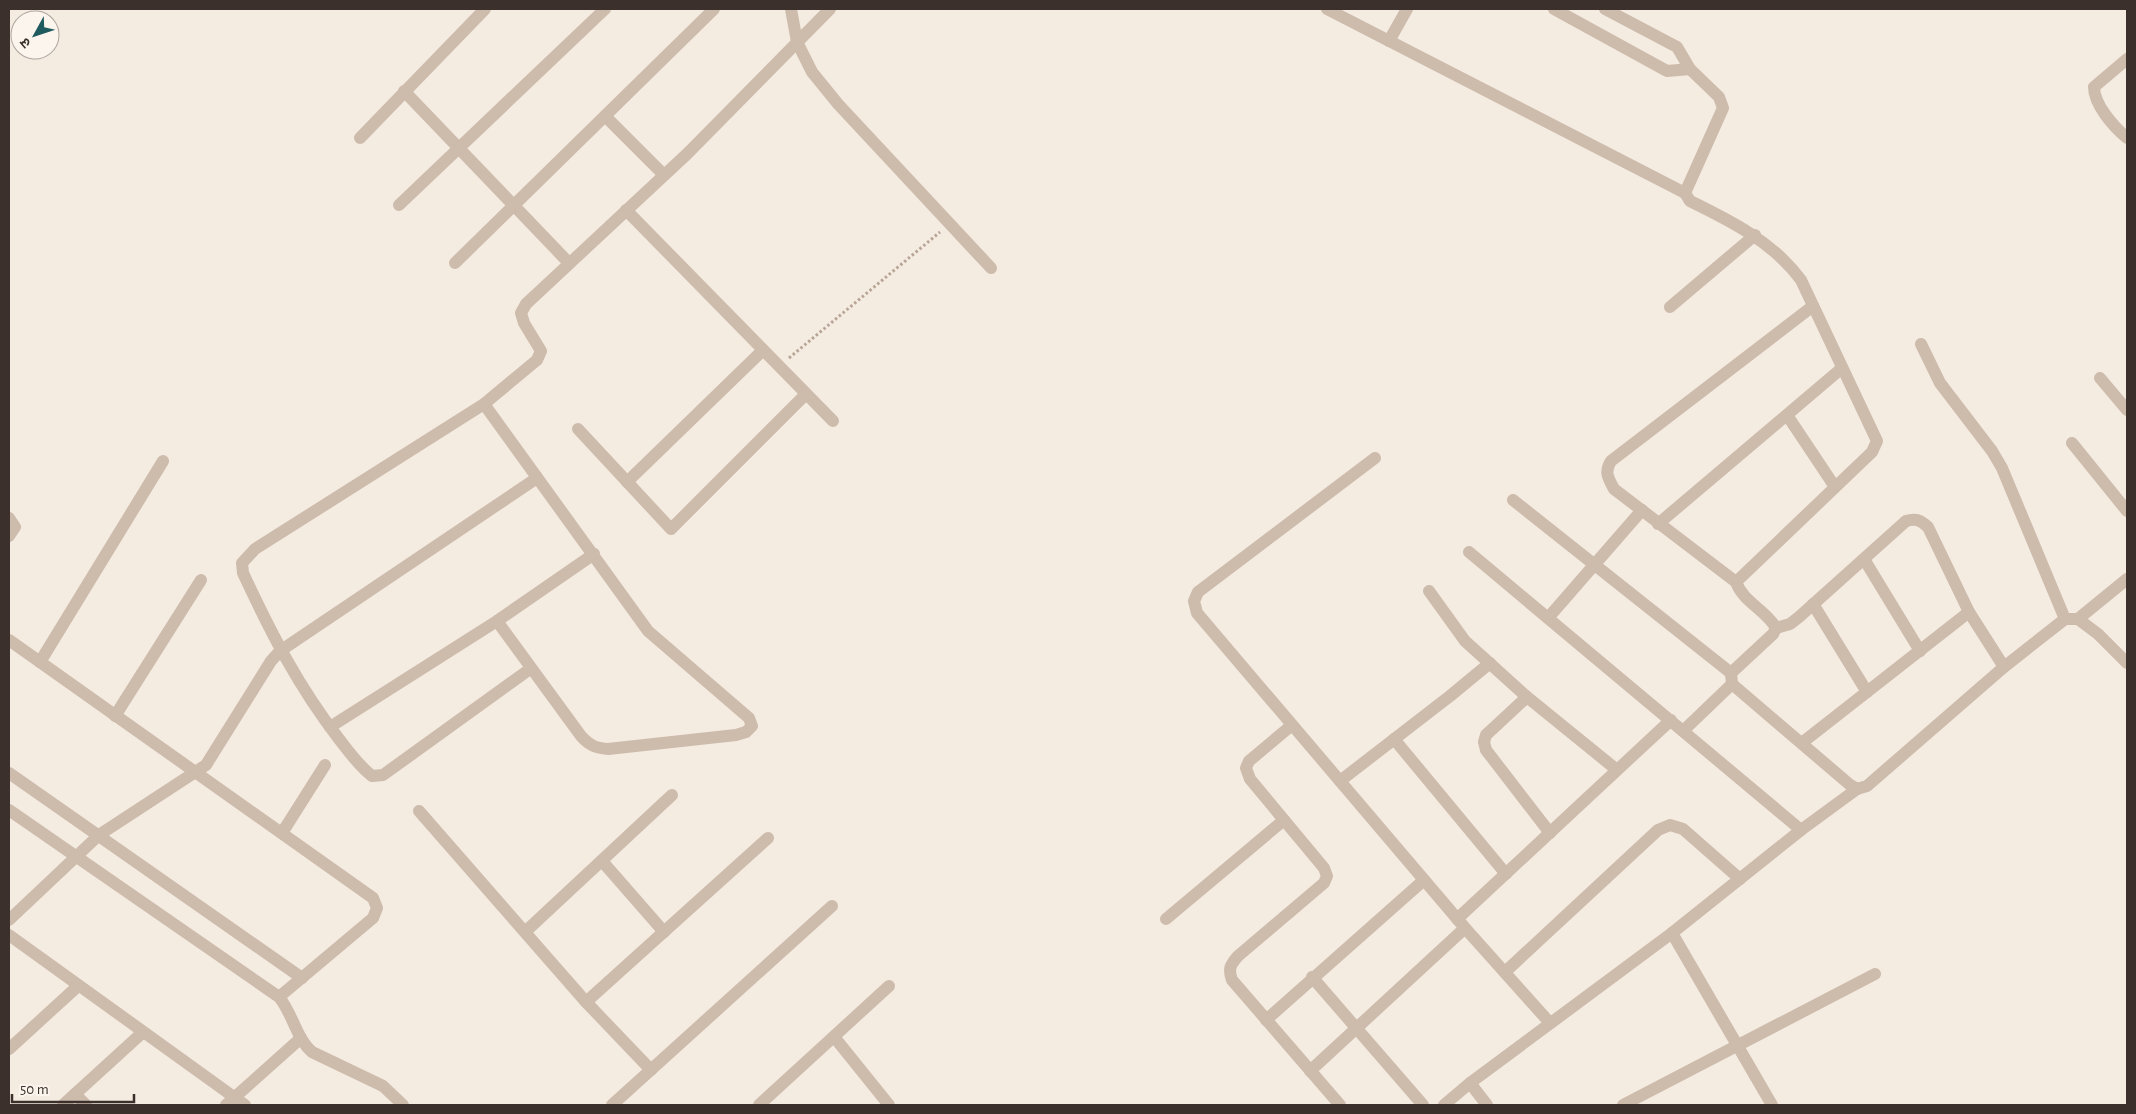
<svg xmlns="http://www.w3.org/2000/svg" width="2136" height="1114" font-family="'Alegreya Sans','Noto Sans Devanagari',sans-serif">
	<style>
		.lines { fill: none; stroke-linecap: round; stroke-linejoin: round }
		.path { stroke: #b9a596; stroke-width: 3; stroke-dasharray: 2.5 2.5; stroke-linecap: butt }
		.minor { stroke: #cdbbac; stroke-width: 12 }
	</style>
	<rect width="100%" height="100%" fill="#f4ebe1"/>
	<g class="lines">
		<polyline class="path" points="789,358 940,232"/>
		<g class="minor">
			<polyline points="791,9 797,42 812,72 838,104 991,268"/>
			<polyline points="1327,9 1685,193"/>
			<polyline points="1554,9 1667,71 1690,69"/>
			<path d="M 1605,9 L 1677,47 L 1690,69 L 1719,97 L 1723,108 L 1685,193 L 1690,201 C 1731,221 1773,242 1801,280 L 1877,441 L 1872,452 L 1736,582 C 1743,602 1766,610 1776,628 L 1773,634 L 1731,673 L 1732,684 L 1849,784 L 1857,789 L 1867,786 L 2004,667 L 2065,619 L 2078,619 L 2098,634 L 2127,663"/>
			<polyline points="1389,41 1407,9"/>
			<path d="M 2127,59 L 2094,87 C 2094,105 2114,127 2127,138"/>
			<polyline points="404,91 569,263"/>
			<polyline points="605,116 664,175"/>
			<polyline points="360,138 485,9"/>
			<polyline points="399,205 605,9"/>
			<polyline points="626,210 833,421"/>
			<polyline points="455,263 714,9"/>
			<polyline points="1670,307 1755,235"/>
			<polyline points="1921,344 1940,383 1992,451 2002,468 2065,619"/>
			<polyline points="2100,378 2127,410"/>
			<path d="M 484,404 L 648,631 L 749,718 L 752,726 L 746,732 L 736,735 L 608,749 C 596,748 590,746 581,736 L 497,621"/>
			<polyline points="1787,415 1835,487"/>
			<polyline points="578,429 671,529 806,394"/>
			<polyline points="2072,443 2127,511"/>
			<polyline points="1375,458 1198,592 1194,601 1197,613 1465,928 1550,1023"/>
			<polyline points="627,482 763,350"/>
			<polyline points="1513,500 1731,673"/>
			<polyline points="9,518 15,527 9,536"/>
			<polyline points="1658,524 1842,368"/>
			<polyline points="1469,552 1801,830"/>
			<polyline points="1864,559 1920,651"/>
			<path d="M 1736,582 L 1614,489 C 1608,478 1604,472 1611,461 L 1813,306"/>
			<polyline points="1429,591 1465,641 1527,697 1617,770"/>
			<polyline points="1813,604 1867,692"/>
			<polyline points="1548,618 1642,510"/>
			<polyline points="2078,619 2127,579"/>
			<path d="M 1776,628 L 1790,624 L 1799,617 L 1906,521 C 1916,518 1920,520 1928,527 L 1969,612 L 2004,667"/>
			<polyline points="9,640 373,898 377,908 373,918 279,997"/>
			<polyline points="40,662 163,461"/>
			<path d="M 530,669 L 383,775 L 372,776 C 359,766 349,752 339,739 C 298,686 271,633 243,573 L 242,563 L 255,549 L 484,404 L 537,360 L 541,351 L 524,323 L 521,313 L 526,304 L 687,154 L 830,9"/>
			<polyline points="1527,697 1486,735 1484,742 1486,750 1550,833"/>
			<polyline points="115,716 201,580"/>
			<path d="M 1292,725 L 1249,761 L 1246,768 L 1250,779 L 1324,868 L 1327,876 L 1324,883 L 1238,956 C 1230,965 1228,969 1232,980 L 1340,1105"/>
			<polyline points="330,727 497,621 594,554"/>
			<polyline points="1683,731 1732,684"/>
			<polyline points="1394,739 1506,874"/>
			<polyline points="1803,742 1969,612"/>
			<polyline points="9,773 302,978"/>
			<polyline points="1340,781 1450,696 1490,663"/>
			<path d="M 9,810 L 279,997 C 293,1014 296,1038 312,1052 L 383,1086 L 403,1105"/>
			<polyline points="419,811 586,1002 651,1070"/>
			<polyline points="282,833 325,765"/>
			<polyline points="602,861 664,932"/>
			<polyline points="1166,919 1284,820"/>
			<polyline points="1457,919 1671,720"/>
			<polyline points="9,920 99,835 206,765 271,661 280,651 537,478"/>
			<polyline points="525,932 672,795"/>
			<polyline points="1672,933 1772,1105"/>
			<polyline points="9,935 245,1105"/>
			<polyline points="1505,972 1658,830 1670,825 1683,829 1740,879"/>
			<polyline points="1312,977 1423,1105"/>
			<polyline points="586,1002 768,838"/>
			<polyline points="1266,1020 1424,880"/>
			<polyline points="835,1038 889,1105"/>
			<polyline points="9,1049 78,986"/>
			<polyline points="1310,1071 1465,928"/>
			<polyline points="1470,1083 1487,1105"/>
			<polyline points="75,1094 86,1105"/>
			<polyline points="63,1105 142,1033"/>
			<polyline points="226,1105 301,1038"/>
			<polyline points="612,1105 832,906"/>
			<polyline points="759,1105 889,986"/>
			<polyline points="1444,1105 1470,1083 1672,933 1801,830 1857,789"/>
			<polyline points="1623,1105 1875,974"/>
		</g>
	</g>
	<rect width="2136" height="1114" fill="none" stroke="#3b302b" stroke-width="20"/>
	<g transform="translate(35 35) rotate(230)"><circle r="24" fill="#fbf5ee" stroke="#aea6a0"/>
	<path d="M0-4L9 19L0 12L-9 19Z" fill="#1f5a5e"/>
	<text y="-8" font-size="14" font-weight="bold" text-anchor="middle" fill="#3b302b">उ</text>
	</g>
	<path d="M12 1094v8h122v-8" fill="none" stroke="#3b302b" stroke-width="2.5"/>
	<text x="20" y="1094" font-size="15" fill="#3b302b" stroke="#fbf5ee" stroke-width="4" paint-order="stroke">50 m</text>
</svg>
